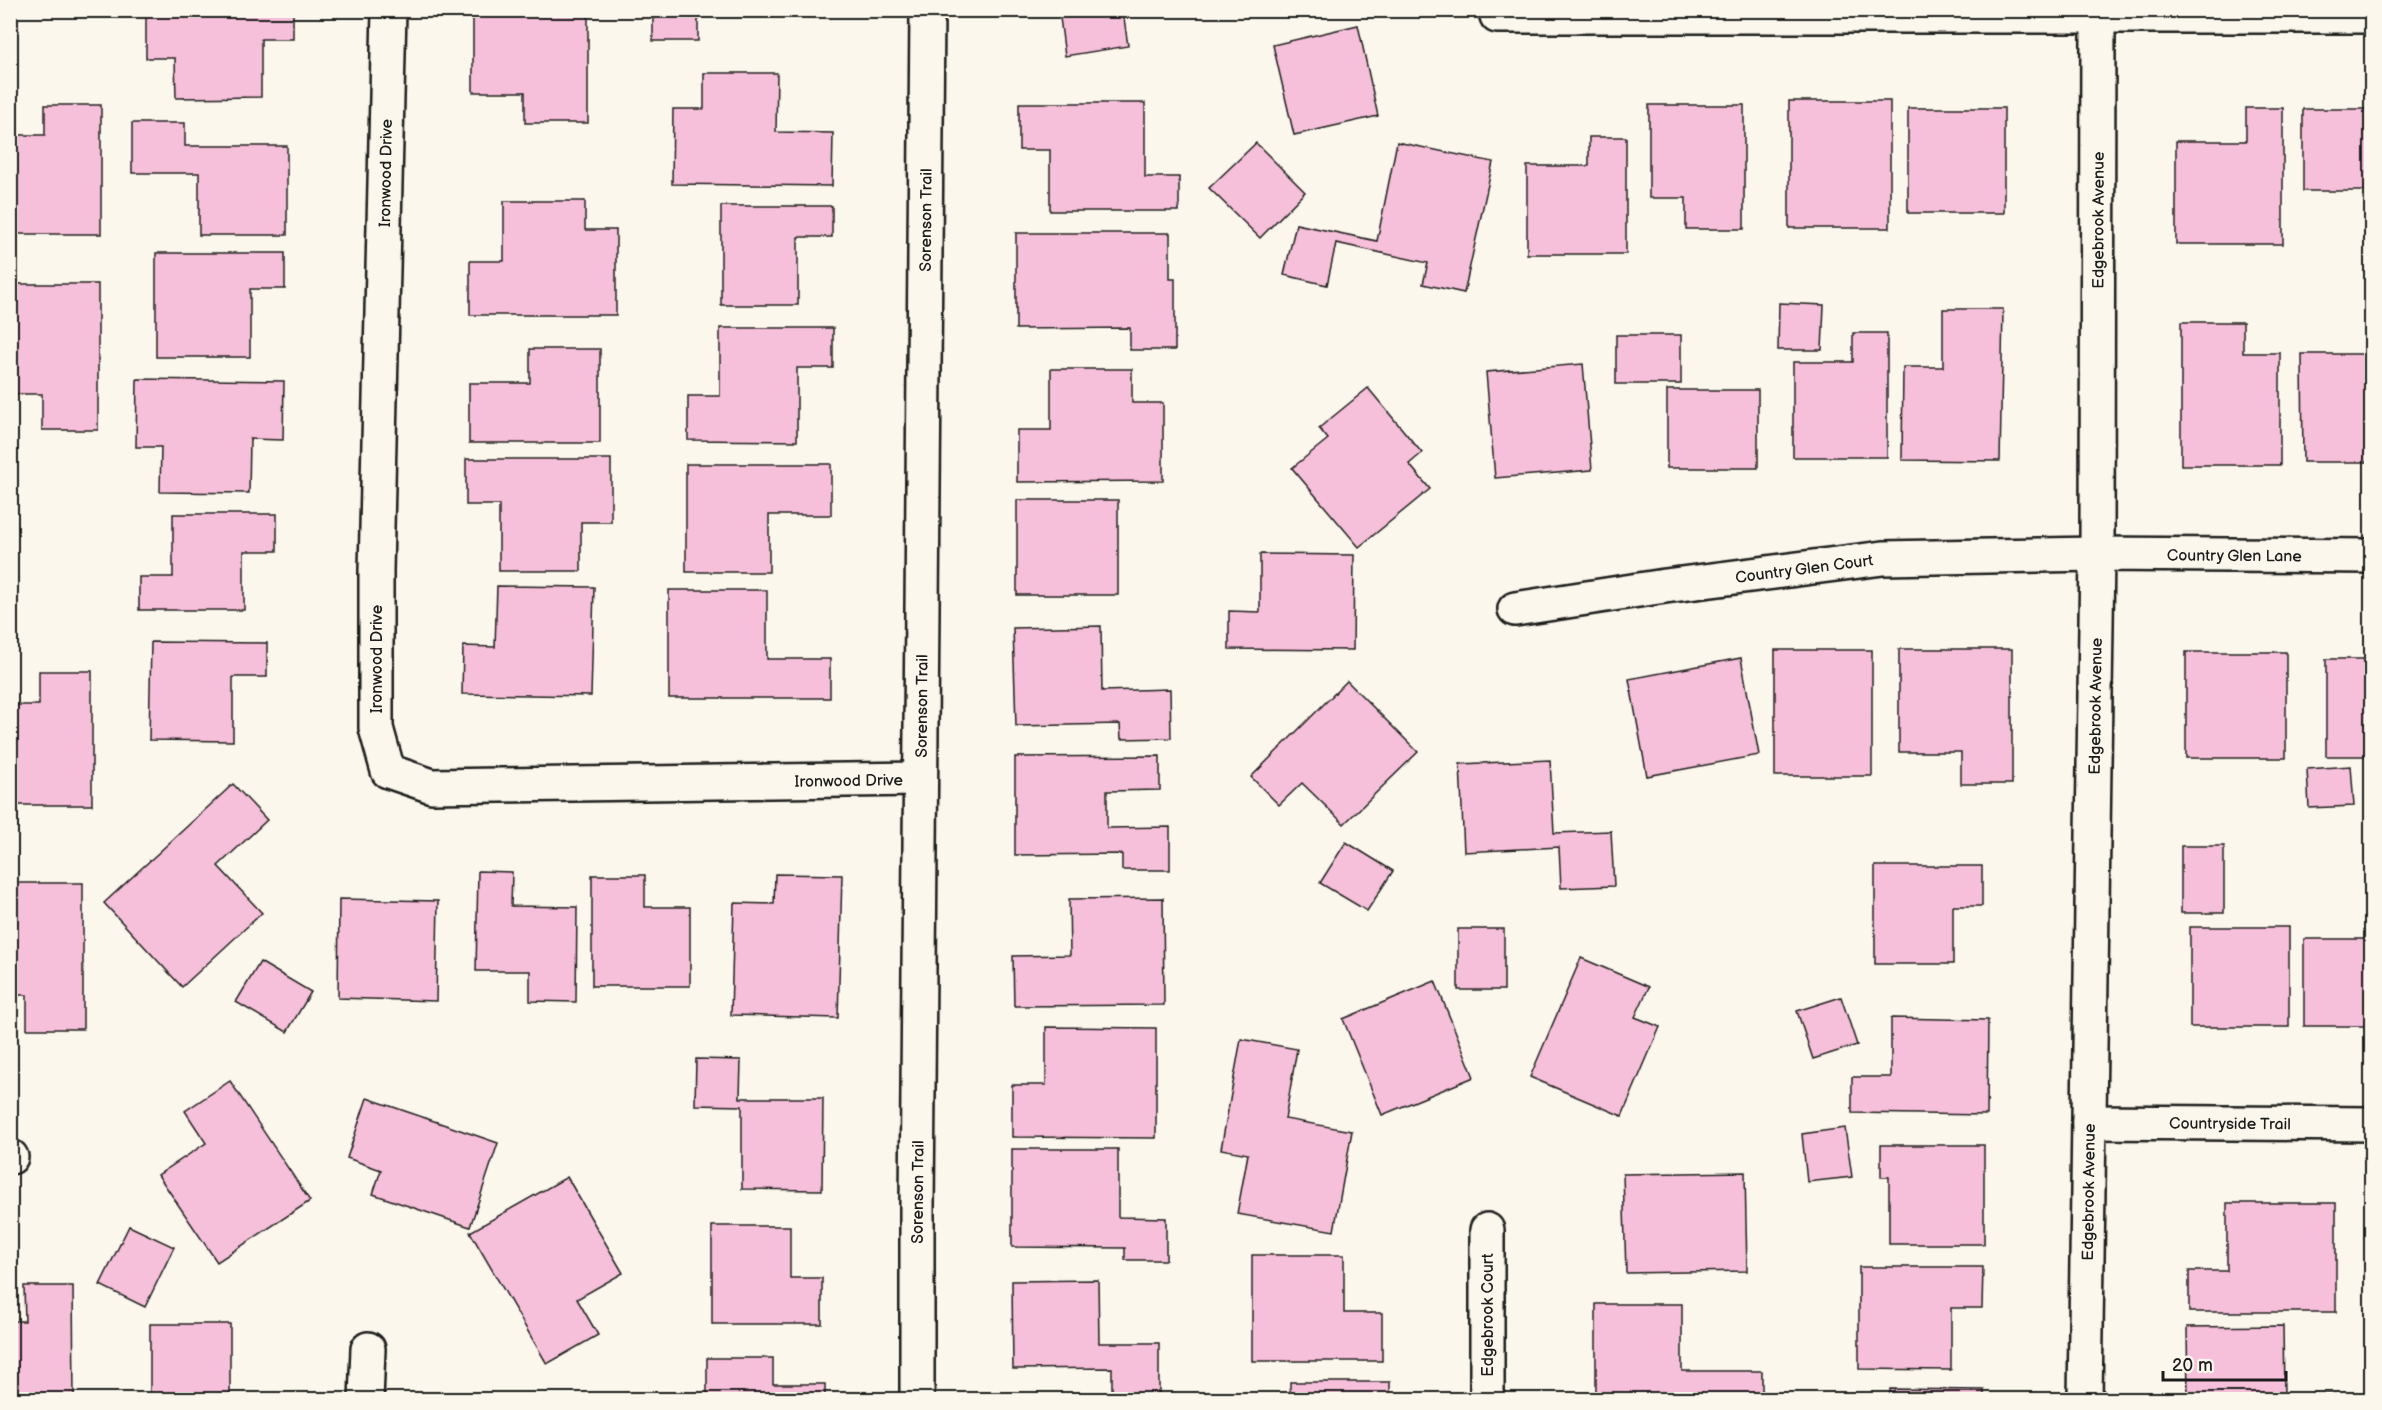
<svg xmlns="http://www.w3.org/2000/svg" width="2382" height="1410" font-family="'Balsamiq Sans',sans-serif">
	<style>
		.building { fill: #f7c0da; stroke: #1c1c1c; stroke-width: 1.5 }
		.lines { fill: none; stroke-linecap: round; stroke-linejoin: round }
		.minor-casing { stroke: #1c1c1c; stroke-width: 38 }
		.minor { stroke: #fbf7ec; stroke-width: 33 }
		.labels { text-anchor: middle; stroke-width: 4.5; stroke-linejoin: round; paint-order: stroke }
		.street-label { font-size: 16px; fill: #1c1c1c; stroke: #fbf7ec }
	</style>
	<rect width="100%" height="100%" fill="#fbf7ec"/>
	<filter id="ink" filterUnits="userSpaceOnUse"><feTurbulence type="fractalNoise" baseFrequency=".0167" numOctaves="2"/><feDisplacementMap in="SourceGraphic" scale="12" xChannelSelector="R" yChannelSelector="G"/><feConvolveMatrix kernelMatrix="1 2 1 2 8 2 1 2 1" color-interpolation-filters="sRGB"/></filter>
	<g filter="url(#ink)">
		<g class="building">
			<polygon points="146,10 293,10 293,39 261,39 261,97 176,98 175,58 146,58"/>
			<polygon points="473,10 588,10 588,123 525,123 525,92 473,92"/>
			<rect x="653" y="10" width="45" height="31"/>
			<polygon points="1059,10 1129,10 1123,11 1128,46 1065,56"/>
			<polygon points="1358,25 1378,116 1294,135 1273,45"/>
			<polygon points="704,73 777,73 776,132 833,133 832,186 672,184 673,109 704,109"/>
			<rect x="1789" y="101" width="101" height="127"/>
			<polygon points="1019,103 1145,103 1145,177 1179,177 1179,211 1050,211 1050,150 1019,150"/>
			<polygon points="45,105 101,105 101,234 11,234 11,135 45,135"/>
			<polygon points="1649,105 1744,105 1744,229 1686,229 1686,198 1649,198"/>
			<rect x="1908" y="108" width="96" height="105"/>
			<polygon points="2246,108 2283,108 2283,244 2176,244 2176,141 2246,141"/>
			<rect x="2303" y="109" width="69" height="82"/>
			<polygon points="132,123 185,123 185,146 287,146 287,235 199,235 199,173 132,173"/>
			<polygon points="1589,137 1626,137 1626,254 1527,254 1527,166 1589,166"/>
			<polygon points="1397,142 1493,162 1464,293 1423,284 1428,263 1336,243 1327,285 1284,275 1296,224 1377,241"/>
			<polygon points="1256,143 1305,192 1260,238 1209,188"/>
			<polygon points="504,201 585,201 585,230 616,230 616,315 470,315 470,261 504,261"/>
			<polygon points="721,206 832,206 832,237 798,237 798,305 721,305"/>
			<polygon points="1016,233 1170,233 1170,279 1175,279 1175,350 1130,350 1130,328 1016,329"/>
			<polygon points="156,253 285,253 285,289 250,289 250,357 156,357"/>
			<polygon points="10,284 98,284 98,430 42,430 42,394 10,394"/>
			<polygon points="1779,303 1824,305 1822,350 1778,350"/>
			<polygon points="1943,309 2003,309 2000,461 1902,460 1903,367 1943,367"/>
			<polygon points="2181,322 2243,322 2243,353 2280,353 2280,465 2181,465"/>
			<polygon points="720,328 833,328 833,368 797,368 797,441 688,440 688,396 720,396"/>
			<polygon points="1853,333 1887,333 1887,457 1793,457 1793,362 1853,362"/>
			<rect x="1616" y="335" width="65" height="49"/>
			<polygon points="530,349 600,349 600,443 469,443 469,383 530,383"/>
			<polygon points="2302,354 2372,354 2372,462 2303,462"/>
			<polygon points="1583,364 1592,470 1495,478 1486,372"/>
			<polygon points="1051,369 1132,369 1132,403 1163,403 1163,481 1017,482 1017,430 1051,430"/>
			<polygon points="137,379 284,381 283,440 250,439 249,493 160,492 161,447 136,447"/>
			<polygon points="1368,388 1422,453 1409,464 1430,489 1359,547 1292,468 1328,439 1319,428"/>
			<rect x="1667" y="390" width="91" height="78"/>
			<polygon points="466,459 611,459 611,522 581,522 581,571 499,571 499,505 466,505"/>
			<polygon points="686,464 831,464 831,515 769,515 769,572 686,572"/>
			<rect x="1017" y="500" width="101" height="95"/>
			<polygon points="173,514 277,514 277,551 244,551 244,610 139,610 139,577 173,577"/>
			<polygon points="1260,554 1354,555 1353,650 1229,649 1229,611 1260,612"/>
			<polygon points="497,586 594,587 591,696 462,694 463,646 495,647"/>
			<polygon points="669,590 767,590 767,659 830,659 830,698 669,698"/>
			<polygon points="1101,626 1102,691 1170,689 1171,738 1121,739 1120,724 1016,726 1013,628"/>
			<polygon points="151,642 267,643 267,677 233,677 233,741 149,740"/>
			<polygon points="1899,649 2012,649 2012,784 1961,784 1961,752 1899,752"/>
			<rect x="1775" y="650" width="97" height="126"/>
			<rect x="2186" y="652" width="100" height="106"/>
			<polygon points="1741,658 1759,755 1647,776 1629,679"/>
			<rect x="2326" y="659" width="46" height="97"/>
			<polygon points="39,671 92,671 92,805 10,805 10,705 39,705"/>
			<polygon points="1347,681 1418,752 1344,824 1302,783 1279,805 1251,777"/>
			<polygon points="1160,756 1160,790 1107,791 1107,828 1170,827 1170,870 1122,870 1122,854 1015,855 1015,757"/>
			<polygon points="1550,760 1554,833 1611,831 1614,886 1561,888 1559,847 1464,852 1460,764"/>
			<polygon points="2351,766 2354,806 2309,808 2307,769"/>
			<polygon points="233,784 267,820 218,866 262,913 182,987 104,903"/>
			<polygon points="1346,842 1393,871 1367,911 1320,883"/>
			<rect x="2181" y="846" width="43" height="67"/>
			<polygon points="2366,852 2372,852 2372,898 2368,898"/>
			<polygon points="1875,866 1982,866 1982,906 1953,906 1953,964 1875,964"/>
			<polygon points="478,871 512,872 511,906 577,907 576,1002 530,1001 530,971 476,971"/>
			<polygon points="775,874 842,875 838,1018 731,1015 734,903 774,904"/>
			<polygon points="592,875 645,875 645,907 690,907 690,986 592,986"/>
			<polygon points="10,883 83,883 83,1029 27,1029 27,995 10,995"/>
			<polygon points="1163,898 1164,1005 1014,1006 1013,956 1070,955 1069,899"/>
			<polygon points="339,899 438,901 436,1001 338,998"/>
			<rect x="2190" y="927" width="99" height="100"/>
			<rect x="1458" y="929" width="46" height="61"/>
			<rect x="2304" y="939" width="68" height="87"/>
			<polygon points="1581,958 1649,987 1635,1017 1660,1027 1622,1116 1530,1077"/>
			<polygon points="260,962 311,992 287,1032 236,1002"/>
			<polygon points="1435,981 1474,1077 1382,1115 1343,1019"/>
			<polygon points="1841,997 1857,1045 1813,1059 1797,1011"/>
			<polygon points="1891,1018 1988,1020 1987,1115 1852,1113 1852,1077 1891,1077"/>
			<polygon points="1046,1027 1156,1028 1156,1138 1012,1137 1012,1085 1046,1085"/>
			<polygon points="1241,1039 1297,1049 1285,1119 1352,1131 1334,1231 1237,1214 1248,1154 1221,1149"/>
			<polygon points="696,1059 741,1060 740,1098 823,1098 822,1190 742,1189 742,1106 695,1105"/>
			<polygon points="230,1081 310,1201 217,1262 158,1175 206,1143 185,1111"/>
			<polygon points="367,1098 498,1143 470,1227 373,1194 381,1170 347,1158"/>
			<polygon points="1845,1128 1852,1177 1807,1182 1802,1134"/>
			<polygon points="1881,1145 1984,1145 1984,1244 1889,1244 1889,1177 1881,1177"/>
			<polygon points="1012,1149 1118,1149 1118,1217 1166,1218 1166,1260 1125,1260 1125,1248 1012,1247"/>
			<polygon points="1745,1172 1747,1271 1626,1273 1623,1174"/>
			<polygon points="567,1177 623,1273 577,1299 598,1335 547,1364 470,1232"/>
			<polygon points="2227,1203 2336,1203 2336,1312 2189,1312 2189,1271 2227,1271"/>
			<polygon points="129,1226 174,1247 145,1307 100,1285"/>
			<polygon points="712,1226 790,1226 790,1278 822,1278 822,1324 712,1324"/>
			<polygon points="1252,1255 1344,1255 1344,1313 1382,1313 1382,1361 1252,1361"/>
			<polygon points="1859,1267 1983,1267 1982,1308 1951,1308 1951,1370 1859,1369"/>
			<polygon points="1098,1280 1099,1343 1159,1343 1159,1396 1112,1396 1112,1368 1013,1369 1012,1281"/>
			<polygon points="24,1286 73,1286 74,1400 10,1400 10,1321 25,1321"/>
			<polygon points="1596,1304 1682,1304 1682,1371 1762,1371 1762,1400 1596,1400"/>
			<rect x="150" y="1324" width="80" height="76"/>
			<polygon points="2283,1326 2284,1394 2346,1394 2346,1400 2188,1400 2187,1327"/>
			<polygon points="707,1358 773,1358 773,1384 825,1384 825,1400 707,1400"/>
			<rect x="1290" y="1382" width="100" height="18"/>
			<polygon points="1890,1389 1984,1390 1984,1400 1890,1400"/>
		</g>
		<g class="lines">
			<defs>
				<g id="minor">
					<path id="s1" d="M 389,10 L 376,571 L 376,728 L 388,771 L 432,786 L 920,779"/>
					<polyline points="1497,16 2372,16"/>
					<path id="s2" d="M 1515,609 L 1665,586 L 1883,558 L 2097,554 L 2372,556"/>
					<path id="s3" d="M 2089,1122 L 2372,1124"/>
					<polyline points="10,1157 11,1157"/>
					<polyline points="1487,1230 1487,1400"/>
					<polyline points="366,1400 368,1349"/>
					<path id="s4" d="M 917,1400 L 917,1208 L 927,10"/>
					<path id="s5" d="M 2085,1400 L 2097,554 L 2098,10"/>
				</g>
			</defs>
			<use href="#minor" class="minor-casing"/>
			<use href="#minor" class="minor"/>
		</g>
	</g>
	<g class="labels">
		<g class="street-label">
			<text transform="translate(385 173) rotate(-89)" y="6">Ironwood Drive</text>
			<text dy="6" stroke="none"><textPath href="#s4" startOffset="1180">Sorenson Trail</textPath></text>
			<text dy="6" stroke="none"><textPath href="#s5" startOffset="1180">Edgebrook Avenue</textPath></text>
			<text dy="6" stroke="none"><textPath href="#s2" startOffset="723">Country Glen Lane</textPath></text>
			<text dy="6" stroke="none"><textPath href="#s2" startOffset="292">Country Glen Court</textPath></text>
			<text transform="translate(376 659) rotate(-90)" y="6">Ironwood Drive</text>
			<text dy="6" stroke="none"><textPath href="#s4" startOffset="694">Sorenson Trail</textPath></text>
			<text dy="6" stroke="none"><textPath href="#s5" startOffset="694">Edgebrook Avenue</textPath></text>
			<text dy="6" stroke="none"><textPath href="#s1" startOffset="1226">Ironwood Drive</textPath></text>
			<text dy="6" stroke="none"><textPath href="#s3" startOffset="141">Countryside Trail</textPath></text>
			<text dy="6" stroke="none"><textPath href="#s4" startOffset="208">Sorenson Trail</textPath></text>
			<text dy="6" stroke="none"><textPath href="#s5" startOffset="208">Edgebrook Avenue</textPath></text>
			<text transform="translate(1487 1315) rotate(-90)" y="6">Edgebrook Court</text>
		</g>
	</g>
	<rect width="2382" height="1410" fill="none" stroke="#fbf7ec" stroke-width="36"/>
	<rect x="18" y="18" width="2346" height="1374" fill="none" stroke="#1c1c1c" stroke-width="2" filter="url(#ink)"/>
	<path d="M2163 1371v9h123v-9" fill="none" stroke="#1c1c1c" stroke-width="3"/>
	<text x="2172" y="1371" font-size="18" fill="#1c1c1c" stroke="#fbf7ec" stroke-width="4.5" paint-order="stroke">20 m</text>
</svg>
